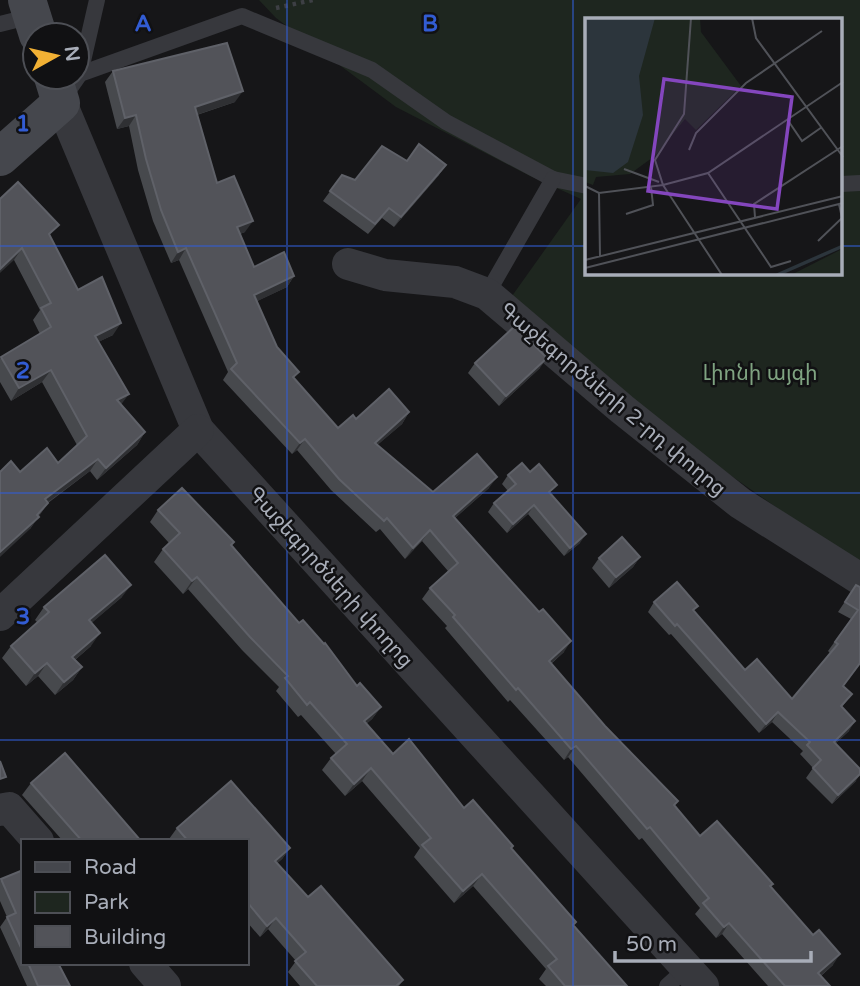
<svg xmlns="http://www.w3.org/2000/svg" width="860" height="986" font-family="'Varela Round','Noto Sans Armenian',sans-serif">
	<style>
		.green { fill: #1e261f; fill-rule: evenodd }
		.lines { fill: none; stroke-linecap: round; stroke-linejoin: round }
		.path { stroke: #3d3f44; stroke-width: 4.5; stroke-dasharray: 3.5 5; stroke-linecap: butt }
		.lane { stroke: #37383d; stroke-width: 16 }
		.street { stroke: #37383d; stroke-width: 32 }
		.secondary { stroke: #45474d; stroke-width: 38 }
		.wall { fill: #47494d }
		.shaded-wall { fill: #2f3033 }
		.building { fill: #525359; stroke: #5f6168; stroke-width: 2 }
		.grid { fill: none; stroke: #325cd3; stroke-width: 2; stroke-opacity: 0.55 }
		.labels { text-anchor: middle; stroke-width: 5; stroke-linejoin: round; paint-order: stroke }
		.park-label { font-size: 21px; fill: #7fa381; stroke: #111113 }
		.street-label { font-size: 21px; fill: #a8adb8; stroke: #111113 }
		.inset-river { fill: none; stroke: #2c353c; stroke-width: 3.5 }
		.inset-road { fill: none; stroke: #505258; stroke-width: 2 }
		.view { fill: #8446be; fill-opacity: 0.15; stroke: #8446be; stroke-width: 3.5 }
		.inset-edge { fill: none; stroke: #a8adb8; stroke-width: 3.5 }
		.grid-label { font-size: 23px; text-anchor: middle; font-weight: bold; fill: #325cd3; stroke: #111113; stroke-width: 5; stroke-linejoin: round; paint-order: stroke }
	</style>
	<rect width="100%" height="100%" fill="#161618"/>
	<path class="green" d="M 259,0 L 860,0 L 860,566 L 693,449 L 512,296 L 581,199 L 530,176 L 396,107 L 276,18 ZM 587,19 L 841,19 L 841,273 L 587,273 Z"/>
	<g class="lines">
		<polyline class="path" points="276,8 313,0"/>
		<g class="lane">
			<polyline points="0,24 32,16"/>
			<polyline points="80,74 97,0"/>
			<polyline points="64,97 80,74 242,16 372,70 446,122 553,179 587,186"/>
			<polyline points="841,184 860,183"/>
			<polyline points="487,294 553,179"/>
			<polyline points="667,986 687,968"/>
		</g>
		<g class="street">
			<polyline points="61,103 198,430 703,986"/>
			<polyline points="348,264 385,275 455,282 487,294 622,409 740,503 860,579"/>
			<polyline points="0,615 198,430"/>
			<polyline points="0,810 9,808 38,841"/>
			<polyline points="145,963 165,986"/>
		</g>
		<g class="secondary">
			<polyline points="27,0 38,35"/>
			<polyline points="0,157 61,103 53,77"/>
		</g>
	</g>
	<g class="wall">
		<polygon points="113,71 235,102 197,115 217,183 245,232 240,234 254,267 294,276 287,287 257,301 277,347 299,372 294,378 338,428 356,419 409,412 402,424 377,445 433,492 489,488 455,518 564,652 551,664 700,836 771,887 833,965 821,976 830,986 768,986 722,934 716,938 695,914 700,908 642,838 639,840 568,757 564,760 510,700 508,702 445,628 447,626 422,599 430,588 448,571 422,541 405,559 380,529 376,532 331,490 297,450 292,454 223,380 228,372 179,260 171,263 153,221 138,170 129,126 117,129 105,82"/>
		<polygon points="407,161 439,175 394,227 382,218 368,234 323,201 342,175 355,180"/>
		<polygon points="0,199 50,237 78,290 113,335 98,342 121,405 145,432 137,445 97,480 90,471 48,503 30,529 20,472 58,463 77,445 42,382 11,401 0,382 0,359 1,357 40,334 33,320 40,310 14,260"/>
		<polygon points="475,363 540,368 499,406 468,373"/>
		<polygon points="508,475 550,494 580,543 564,556 528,514 507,533 488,512 494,503 508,491 502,484"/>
		<polygon points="158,510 232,545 299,623 357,686 381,707 372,719 366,724 393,754 464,808 512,849 574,925 627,986 546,986 539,979 546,969 473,886 454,903 414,857 420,848 362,781 345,796 322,770 331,758 336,754 301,715 298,717 276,691 279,687 242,650 188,589 183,594 154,562 163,549 169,543 150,522"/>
		<polygon points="640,557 633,567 609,588 592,568 599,558"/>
		<polygon points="856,585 860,664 843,686 852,694 842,707 849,731 835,744 856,781 832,804 806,778 813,768 800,754 803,751 772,722 759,733 671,634 669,635 648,612 654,602 694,612 745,670 792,699 830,653 828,651 851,619 838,612"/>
		<polygon points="122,597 91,623 91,646 75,660 82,667 73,680 55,695 38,676 26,686 2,658 11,646 37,622 35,620 44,607"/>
		<polygon points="231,781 290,848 282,859 277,863 308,897 321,886 403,980 399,986 300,986 288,972 296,961 268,929 260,937 247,922 247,841 171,841 169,839 177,828"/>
		<polygon points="31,783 141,841 63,841 22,795"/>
		<polygon points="23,870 23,963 58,963 70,986 27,986 0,927 7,917 0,901 0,881 1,879"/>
	</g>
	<g class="shaded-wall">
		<polygon points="243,91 235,102 187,118 195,107"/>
		<polygon points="136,115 129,126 117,129 125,118"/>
		<polygon points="446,165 439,175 394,227 401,217"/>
		<polygon points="253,221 245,232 230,238 237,227"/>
		<polygon points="22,248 14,260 0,273 0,269"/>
		<polygon points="186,248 179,260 171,263 178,252"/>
		<polygon points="294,276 287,287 247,306 254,295"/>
		<polygon points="121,323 113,335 86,348 95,336"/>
		<polygon points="547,358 540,368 499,406 506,396"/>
		<polygon points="51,370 42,382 11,401 19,388"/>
		<polygon points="129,394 120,406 117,400"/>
		<polygon points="409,412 402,424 367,454 375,443"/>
		<polygon points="145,432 137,445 97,480 106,468"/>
		<polygon points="305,439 297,450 292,454 300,443"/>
		<polygon points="98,459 90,471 36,511 45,499"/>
		<polygon points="497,477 489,488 445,527 453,516"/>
		<polygon points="48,503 30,529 0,557 0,552"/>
		<polygon points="534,505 528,514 507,533 513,524"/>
		<polygon points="430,530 422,541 405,559 413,548"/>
		<polygon points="586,534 580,543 564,556 570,548"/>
		<polygon points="640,557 633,567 609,588 616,577"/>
		<polygon points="197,577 188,589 183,594 192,581"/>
		<polygon points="131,585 122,597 80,633 89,620"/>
		<polygon points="100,633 91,646 63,670 72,657"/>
		<polygon points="571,641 564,652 541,672 549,661"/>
		<polygon points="47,663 38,676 26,686 35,673"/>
		<polygon points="82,667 73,680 55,695 64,682"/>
		<polygon points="381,707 372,719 355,734 364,721"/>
		<polygon points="778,712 772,722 759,733 766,724"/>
		<polygon points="855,721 849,731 827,751 834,742"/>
		<polygon points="576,746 568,757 564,760 571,749"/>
		<polygon points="371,768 362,781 345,796 354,784"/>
		<polygon points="860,774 856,781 832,804 838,795"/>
		<polygon points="290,848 282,859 268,872 275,861"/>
		<polygon points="482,874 473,886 454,903 463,891"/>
		<polygon points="276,918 268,929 260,937 267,926"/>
		<polygon points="729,923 722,934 716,938 724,927"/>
		<polygon points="840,954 833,965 811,984 818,973"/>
	</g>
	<g class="building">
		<polygon points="227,43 243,91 195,107 217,183 234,176 253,221 237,227 254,267 284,252 294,276 254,295 277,347 299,372 293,377 338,428 353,415 356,419 389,389 409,412 375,443 433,492 477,454 497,477 453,516 539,612 543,609 571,641 549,661 605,726 678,801 674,805 700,836 717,821 773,884 770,886 813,935 819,930 840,954 818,973 830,986 785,986 729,923 724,927 703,903 709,898 650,827 647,829 576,746 571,749 518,688 516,690 453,617 455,615 430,588 458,563 430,530 413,548 387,518 384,521 339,479 305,439 300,443 231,369 237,363 186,248 178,252 161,210 146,159 136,115 125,118 113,71"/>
		<polygon points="419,144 446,165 401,217 389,208 375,224 330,191 342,175 355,180 382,146 407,161"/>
		<polygon points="18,182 59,225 49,234 78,290 102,277 121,323 95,336 129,394 117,400 145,432 106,468 98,459 45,499 48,503 37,515 39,517 0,552 0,472 11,461 20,472 47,448 58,463 87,436 51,370 19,388 1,357 51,327 41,308 51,303 22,248 0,269 0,199"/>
		<polygon points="515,326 547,358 506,396 475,363"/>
		<polygon points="522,463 530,472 539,464 557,485 549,492 586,534 570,548 534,505 513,524 494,503 516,484 508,475"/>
		<polygon points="182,488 234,542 231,545 299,623 303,620 324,644 325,643 357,686 360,683 381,707 364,721 393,754 409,739 464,808 473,800 513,846 511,848 576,922 573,925 627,986 565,986 548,966 557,959 482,874 463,891 422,845 431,838 371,768 354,784 331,758 347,744 310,702 307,705 285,678 288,676 250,637 197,577 192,581 163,549 180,533 158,510"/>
		<polygon points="622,537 640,557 616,577 599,558"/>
		<polygon points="105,555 131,585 89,620 100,633 72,657 82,667 64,682 47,663 35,673 11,646 49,612 44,607"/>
		<polygon points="677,582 698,606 693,610 745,670 757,659 792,699 838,644 835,642 858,610 845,602 856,585 860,587 860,663 843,686 852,694 841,706 855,721 834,742 860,769 860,774 838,795 813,768 821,760 807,745 810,742 778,712 766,724 677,624 675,626 654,602"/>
		<polygon points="65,753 141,841 82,841 31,783"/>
		<polygon points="0,761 6,777 0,779"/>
		<polygon points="231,781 290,848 275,861 308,897 321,886 403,980 396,986 317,986 295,961 306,952 276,918 267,926 247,902 247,841 188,841 177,828"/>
		<polygon points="23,870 23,952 7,917 16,913 1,879"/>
		<polygon points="28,963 58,963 70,986 38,986"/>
	</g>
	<path class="grid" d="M 287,0 L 287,986M 573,0 L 573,986M 0,246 L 587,246M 841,246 L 860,246M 0,493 L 860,493M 0,740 L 860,740"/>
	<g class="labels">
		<g class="park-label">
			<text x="760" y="380">Լիոնի այգի</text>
		</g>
		<g class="street-label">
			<text transform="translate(613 399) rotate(40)" y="7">Գաջեգործների 2-րդ փողոց</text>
			<text transform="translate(331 577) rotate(48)" y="7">Գաջեգործների փողոց</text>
		</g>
	</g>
	<g transform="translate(585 18)">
		<rect width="257" height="257" fill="#161618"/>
		<path d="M 0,0 L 115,0 L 116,14 L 156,68 L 111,112 L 100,101 L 71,137 L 45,156 L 11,159 L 8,167 L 0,164 ZM 257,230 L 257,257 L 206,257 L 257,231 Z" fill="#1e261f"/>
		<path d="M 0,0 L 70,0 L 54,58 L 58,97 L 43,144 L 28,155 L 0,152 Z" fill="#2c353c"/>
		<path class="inset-river" d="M 192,257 L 258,228"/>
		<path class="inset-road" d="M 106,0 L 99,96 L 70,142 L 78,167 L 123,155 L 258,64M 167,0 L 171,20 L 258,139M 202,101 L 217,123 L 237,109M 104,132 L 111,115 L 161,65 L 237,13M 39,151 L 74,164M 123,155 L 186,249 L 206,243M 0,168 L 14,175 L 78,167 L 137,257M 14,175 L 15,238M 41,196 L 68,187 L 66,169M 170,199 L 169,186 L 258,128M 233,223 L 257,200 L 254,186M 0,242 L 258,178M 0,250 L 258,185"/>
		<path class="view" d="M 79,61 L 207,79 L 192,191 L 63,173 Z"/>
		<rect width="257" height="257" class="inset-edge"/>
	</g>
	<g class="grid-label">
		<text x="143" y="31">A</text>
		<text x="430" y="31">B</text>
		<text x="23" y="131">1</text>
		<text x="23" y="378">2</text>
		<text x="23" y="624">3</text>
	</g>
	<rect x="21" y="839" width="228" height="126" fill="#111113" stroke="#4d4f55" stroke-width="2"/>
	<rect x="35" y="862" width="35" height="10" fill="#45474d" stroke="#4d4f55" stroke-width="2"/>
	<text x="84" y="874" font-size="21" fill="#a8adb8">Road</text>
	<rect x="35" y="892" width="35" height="21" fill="#1e261f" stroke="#4d4f55" stroke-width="2"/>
	<text x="84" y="909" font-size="21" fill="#a8adb8">Park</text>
	<rect x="35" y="926" width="35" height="21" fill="#525359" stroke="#4d4f55" stroke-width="2"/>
	<text x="84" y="944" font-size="21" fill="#a8adb8">Building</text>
	<g transform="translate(56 56) rotate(82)"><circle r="33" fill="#111113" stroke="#4d4f55" stroke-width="2"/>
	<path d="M0-5L12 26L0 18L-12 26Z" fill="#f2b134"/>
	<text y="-10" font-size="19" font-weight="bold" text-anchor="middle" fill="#a8adb8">N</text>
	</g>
	<path d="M615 951v10h196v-10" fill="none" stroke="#a8adb8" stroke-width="3.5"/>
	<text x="626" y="951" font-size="21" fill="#a8adb8" stroke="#111113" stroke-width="5" paint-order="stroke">50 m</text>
</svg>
